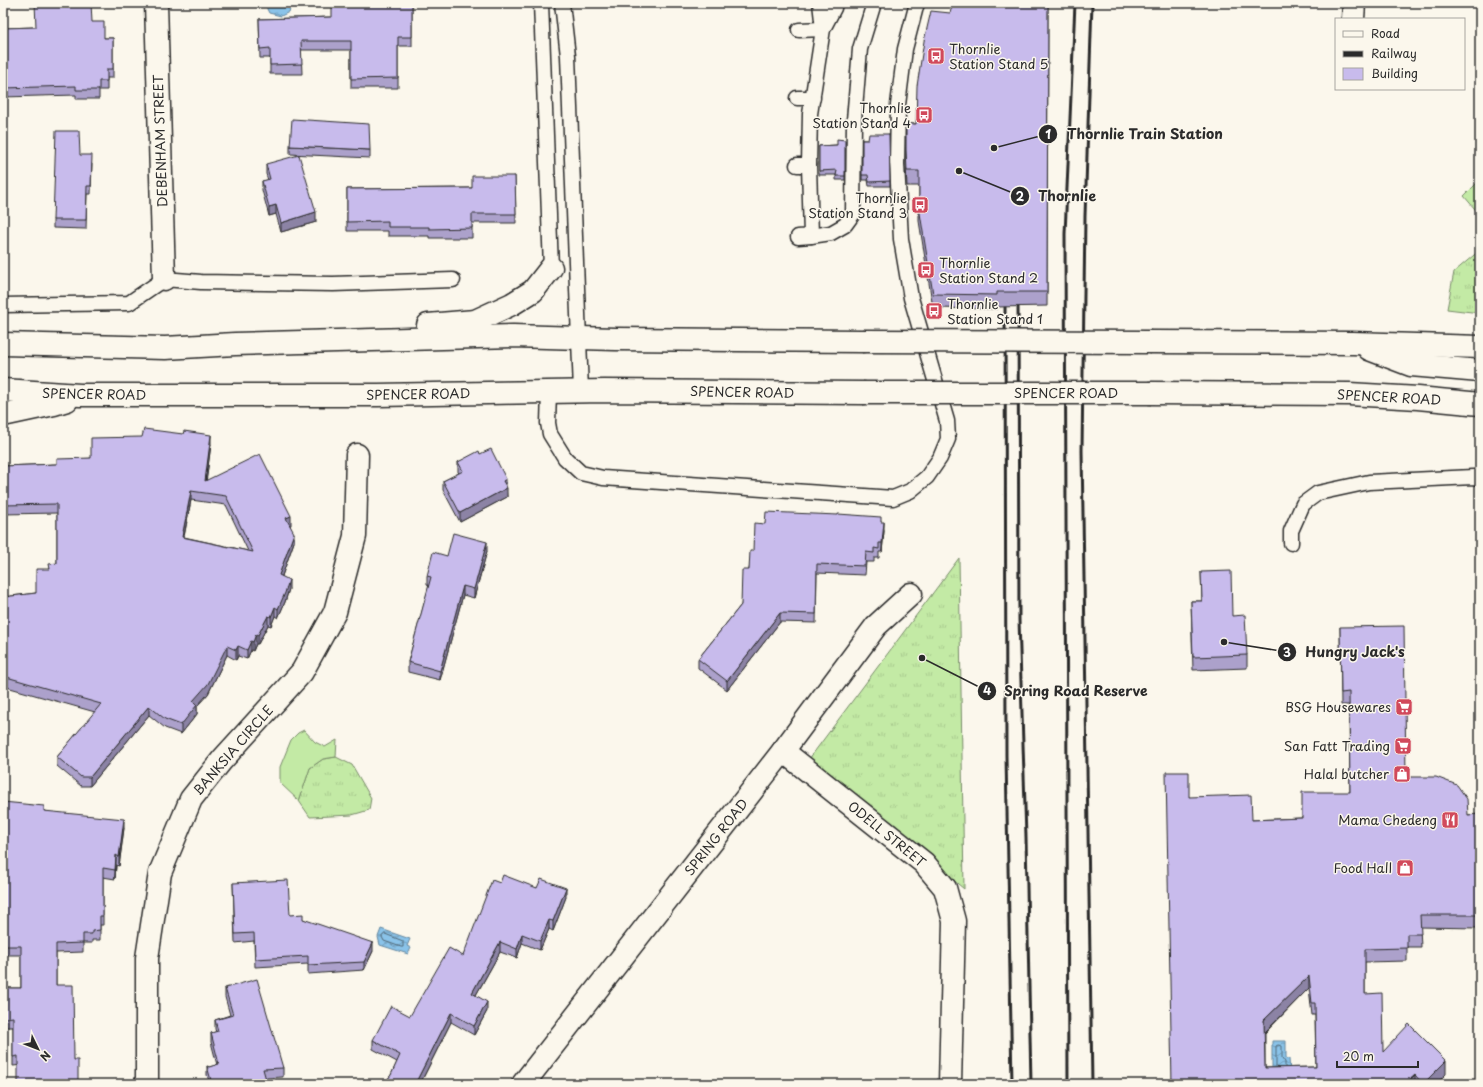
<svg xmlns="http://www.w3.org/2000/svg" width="1483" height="1087" font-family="'Playpen Sans',sans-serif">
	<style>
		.grass { fill: url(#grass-tufts); stroke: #778a68 }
		.garden { fill: #c3eaa5; stroke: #778a68 }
		.water { fill: url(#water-waves); stroke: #64869d }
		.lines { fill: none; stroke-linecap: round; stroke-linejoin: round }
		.shore { stroke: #516877; stroke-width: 1 }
		.lane-casing { stroke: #2b2b2b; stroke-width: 17 }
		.street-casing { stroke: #2b2b2b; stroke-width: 25 }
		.primary-casing { stroke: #2b2b2b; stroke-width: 25 }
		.lane { stroke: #fbf7ec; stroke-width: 14 }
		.street { stroke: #fbf7ec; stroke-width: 22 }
		.primary { stroke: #fbf7ec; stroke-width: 22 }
		.rail { stroke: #2b2b2b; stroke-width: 3 }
		.primary-bridge-casing { stroke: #2b2b2b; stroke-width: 25; stroke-linecap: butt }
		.primary-bridge { stroke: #fbf7ec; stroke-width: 22 }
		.wall { fill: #aca1cb; stroke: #2b2b2b; fill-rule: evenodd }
		.shaded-wall { fill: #8c83a5; stroke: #2b2b2b }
		.building { fill: #c8bbec; stroke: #2b2b2b; fill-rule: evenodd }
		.labels { text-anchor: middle; stroke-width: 3; stroke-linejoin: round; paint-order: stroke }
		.poi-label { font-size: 13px; fill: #2b2b2b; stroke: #fbf7ec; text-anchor: end }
		.street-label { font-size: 13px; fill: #2b2b2b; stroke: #fbf7ec }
		.leader { fill: none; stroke: #2b2b2b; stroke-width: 1.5 }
		.callout-dot { fill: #2b2b2b; stroke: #fbf7ec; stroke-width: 1.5 }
		.mark-label { font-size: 12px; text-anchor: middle; font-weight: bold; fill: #fff }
		.callout-label { font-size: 14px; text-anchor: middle; font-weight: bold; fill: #2b2b2b; stroke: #fbf7ec; stroke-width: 3; stroke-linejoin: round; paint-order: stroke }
	</style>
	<defs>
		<pattern id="grass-tufts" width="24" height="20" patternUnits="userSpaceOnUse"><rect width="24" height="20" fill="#c3eaa5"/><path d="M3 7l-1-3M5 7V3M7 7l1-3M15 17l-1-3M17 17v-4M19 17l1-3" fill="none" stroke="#a8c98e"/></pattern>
		<pattern id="water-waves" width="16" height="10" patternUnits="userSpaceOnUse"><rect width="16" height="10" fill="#8ac3e9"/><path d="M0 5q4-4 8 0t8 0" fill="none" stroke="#719fbd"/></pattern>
	</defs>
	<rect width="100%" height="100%" fill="#fbf7ec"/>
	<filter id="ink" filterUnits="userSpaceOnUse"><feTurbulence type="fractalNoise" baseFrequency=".025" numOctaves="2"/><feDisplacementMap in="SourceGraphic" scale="8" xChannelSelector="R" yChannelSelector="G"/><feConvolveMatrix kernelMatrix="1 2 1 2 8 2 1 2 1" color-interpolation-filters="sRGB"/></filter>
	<g filter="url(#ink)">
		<g class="grass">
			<polygon points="1480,180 1480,215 1464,196"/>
			<polygon points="1480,250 1480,313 1447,309 1454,272"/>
			<polygon points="959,558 964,889 809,759"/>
			<polygon points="336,757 352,765 371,798 369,810 352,815 310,817 299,801 310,768 323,759"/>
		</g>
		<polygon class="garden" points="304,730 315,742 325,747 337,740 336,757 323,759 310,768 299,801 280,783 280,767 291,740 298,733"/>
		<g class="water">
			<polygon points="267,3 299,3 291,6 289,12 281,16 269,13 267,9"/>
			<polygon points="381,929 410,939 407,946 411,948 408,954 380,945 378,937"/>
			<polygon points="1272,1041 1286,1041 1286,1058 1289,1059 1290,1073 1272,1073"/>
		</g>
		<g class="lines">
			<g class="shore">
				<polygon points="385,934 403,941 403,947 401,947 384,941 382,937"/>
				<polyline points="1276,1067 1276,1046 1278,1045 1282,1046 1282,1058 1285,1062 1285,1067"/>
			</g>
			<defs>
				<g id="lane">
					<polyline points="541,3 551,268"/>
					<polyline points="562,3 568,56 581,391"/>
					<polyline points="823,29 834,8 835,3"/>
					<polyline points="799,30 823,29"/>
					<polyline points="797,98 813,98"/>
					<polyline points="797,165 809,165"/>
					<polyline points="811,236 831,233 845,225 853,214 854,120 860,49 874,3"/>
					<polyline points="798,237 811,236 809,165 810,114 823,29 820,3"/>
					<polyline points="3,305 129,303 164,279 201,282 333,284 453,280"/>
					<polyline points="549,392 548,423 550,434 565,458 581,473 603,478 893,498 910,491 927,477 940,458 948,439 947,421 911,298 901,239 897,164 898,105 905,49 917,3"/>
					<polyline points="1291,543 1291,531 1303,504 1318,493 1369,482 1473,477 1480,478"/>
				</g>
				<g id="street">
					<polyline points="156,3 164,279"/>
					<polyline points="1353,19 1354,3"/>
					<polyline points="783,751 924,863 945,888 954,921 950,1084"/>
					<polyline points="147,1084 147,958 160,873 191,799 222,760 302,672 335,612 355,536 357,455"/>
					<polyline points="523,1084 783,751 876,626 911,594"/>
				</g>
				<g id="primary">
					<polyline points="428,325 475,321 512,304 533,291 551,268"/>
					<polyline points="1151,342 1353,343 1480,347"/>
					<polyline points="3,344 165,348 235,344 513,336 615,339 862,341"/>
					<polyline points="1369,349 1411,365 1480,371"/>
					<polyline points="3,390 80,395 378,395 604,391 863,393"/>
					<polyline points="1151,393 1349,394 1418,398 1480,404"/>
					<polyline points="3,415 54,404 67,400"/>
				</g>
			</defs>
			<use href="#lane" class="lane-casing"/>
			<use href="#street" class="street-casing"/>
			<use href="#primary" class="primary-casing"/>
			<use href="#lane" class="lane"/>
			<use href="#street" class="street"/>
			<use href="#primary" class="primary"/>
			<g class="rail">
				<polyline points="1092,3 1085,216 1082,451 1092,1084"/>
				<polyline points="1005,296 1006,756 1012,1084"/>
				<polyline points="1018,296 1019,620 1026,837 1031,1084"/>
				<polyline points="1068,1084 1065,234 1075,3"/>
			</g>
			<defs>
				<g id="primary-bridge">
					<polyline points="862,341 1151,342"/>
					<polyline points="863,393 1151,393"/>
				</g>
			</defs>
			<use href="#primary-bridge" class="primary-bridge-casing"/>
			<use href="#primary-bridge" class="primary-bridge"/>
		</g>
		<g class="wall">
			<polygon points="412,3 412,46 398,46 398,88 351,88 351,50 301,50 302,74 270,74 270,58 260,58 259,19 332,17"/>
			<polygon points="1048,3 1047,306 997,307 997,309 933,308 919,221 919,186 907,186 906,164 906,124 916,124 950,13"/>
			<polygon points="92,22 104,38 113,38 113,78 107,78 107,90 99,90 99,99 76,99 76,95 3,97 3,28 35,27"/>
			<rect x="3" y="121" width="3" height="80"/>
			<polygon points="889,134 890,186 869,186 868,180 862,180 862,140 868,140"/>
			<polygon points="845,140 845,180 836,180 836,175 819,175 819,146 837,145"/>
			<polygon points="290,146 370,150 370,158 290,154"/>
			<polygon points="80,155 92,164 91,194 87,194 86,229 53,228 53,220"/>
			<polygon points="266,164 316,222 281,232 276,214 269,216 262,190 262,181 268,180 266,174"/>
			<polygon points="515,176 516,223 472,223 472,238 429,238 429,236 388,236 388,231 347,231 347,189 472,188"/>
			<path d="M 211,444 L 206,481 L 291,525 L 290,525 L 294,542 L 282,576 L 289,589 L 285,602 L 278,618 L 275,616 L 271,626 L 268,625 L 258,644 L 256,644 L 253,651 L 251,650 L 247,659 L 238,656 L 236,660 L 227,655 L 208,694 L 197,706 L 197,714 L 181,734 L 165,728 L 149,715 L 90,786 L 81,786 L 57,766 L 57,757 L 95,712 L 3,686 L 3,597 L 36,593 L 49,569 L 57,563 L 57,513 L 3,514 L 3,466 L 57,464 L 91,458 ZM 191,500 L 226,505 L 248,551 L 184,537 Z"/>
			<polygon points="480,454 506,487 507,497 460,522 443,490 443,481 459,473 458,472 458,462"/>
			<polygon points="881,522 884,531 882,552 879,552 879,558 874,558 874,562 866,562 865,575 817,573 816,623 780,622 727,690 698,668 698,659 741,605 753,551 765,524"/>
			<polygon points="487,551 474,598 463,595 440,680 408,672 408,662 429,586 427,585 427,576 447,556"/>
			<polygon points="1201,572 1232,616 1247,655 1247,668 1193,670 1191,601 1202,601"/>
			<path d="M 1340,627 L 1406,777 L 1468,815 L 1480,814 L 1480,968 L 1479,968 L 1478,928 L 1420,927 L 1421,947 L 1407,947 L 1407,961 L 1365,962 L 1365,994 L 1383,1052 L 1446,1074 L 1436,1084 L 1172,1084 L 1189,797 L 1252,820 L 1302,818 L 1350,792 L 1349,705 L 1341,705 ZM 1309,988 L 1312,1015 L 1315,1015 L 1316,1067 L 1265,1068 L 1265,1033 Z"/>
			<polygon points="3,802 124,828 119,866 116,865 115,879 103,877 103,925 100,925 100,940 92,940 92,943 83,943 83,952 56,953 56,985 74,1060 13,1066 13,1027 5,1027 5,988 21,988 21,955 3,955"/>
			<polygon points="233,883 290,915 303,919 373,951 364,970 308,974 308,964 255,967 254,941 235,943"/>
			<polygon points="500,883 537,888 566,897 553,931 549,929 540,950 522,943 517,958 500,952 476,995 487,1011 474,1035 451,1022 420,1084 384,1084 391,1075 397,1062 373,1049 373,1040 410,1016 463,956"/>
			<polygon points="225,988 283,1068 283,1077 266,1078 267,1084 210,1084 207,1075 207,1066 209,1067 217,1065 211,1042 211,1033 216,1032 215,1029 215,1020 230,1015 225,997"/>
		</g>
		<g class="shaded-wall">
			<polygon points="276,205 276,214 269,216 269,207"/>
			<polygon points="316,212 316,222 281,232 281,223"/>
			<polygon points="211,435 211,444 205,491 205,481"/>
			<polygon points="506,479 506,488 503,481"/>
			<polygon points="507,488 507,497 460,522 460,513"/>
			<polygon points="191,491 191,500 182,546 182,537"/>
			<polygon points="291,516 291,525 286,527 286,518"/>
			<polygon points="884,522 884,531 882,552 882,543"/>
			<polygon points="294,533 294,542 279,584 279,575"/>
			<polygon points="487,542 487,551 474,598 474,589"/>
			<polygon points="289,580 289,589 285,602 278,618 278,609"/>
			<polygon points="463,586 463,595 440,680 440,671"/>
			<polygon points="275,607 275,616 271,626 271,617"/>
			<polygon points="780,613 780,622 727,690 727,681"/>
			<polygon points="268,616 268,625 258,644 258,635"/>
			<polygon points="256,634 256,644 253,651 253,642"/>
			<polygon points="251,641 251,650 247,659 247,650"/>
			<polygon points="227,646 227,655 208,694 197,706 197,714 181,734 181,725 193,701"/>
			<polygon points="238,646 238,656 236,660 236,650"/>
			<polygon points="149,706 149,715 90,786 90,777"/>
			<polygon points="124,819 124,828 119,866 119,857"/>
			<polygon points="116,855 116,865 115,879 115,870"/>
			<polygon points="566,888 566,897 553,931 553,921"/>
			<polygon points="549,920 549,929 540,950 540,941"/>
			<polygon points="522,934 522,943 517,958 517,949"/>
			<polygon points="500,942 500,952 472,1002 472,993"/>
			<polygon points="373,943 373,951 364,970 364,962"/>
			<polygon points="1309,976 1309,988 1264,1033 1264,1020"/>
			<polygon points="487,1002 487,1011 474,1035 474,1026"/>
			<polygon points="451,1013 451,1022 420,1084 415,1084"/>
			<polygon points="1446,1061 1446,1074 1436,1084 1423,1084"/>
			<polygon points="1415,1075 1415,1084 1405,1084"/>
		</g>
		<g class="building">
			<polygon points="35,3 91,3 92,22 104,22 104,38 113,38 113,69 107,69 107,81 99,81 99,90 76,90 76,86 3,88 3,28 36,27"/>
			<polygon points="332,3 412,3 412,37 398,37 398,78 351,79 351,41 301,41 302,64 270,65 270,48 260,49 259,19 332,17"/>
			<polygon points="953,3 1048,3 1047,292 997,292 997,295 933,294 919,207 919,171 907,171 906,150 906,124 916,124 917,86 924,41 931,11 950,13"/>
			<polygon points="292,119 369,124 370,150 290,146"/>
			<rect x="3" y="121" width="3" height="63"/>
			<polygon points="56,131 79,131 80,155 92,155 91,186 87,186 86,220 53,220"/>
			<polygon points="869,134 889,134 890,181 869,182 868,175 862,175 862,140 868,140"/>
			<polygon points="837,139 845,140 845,176 836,176 837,170 819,171 819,146 837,145"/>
			<polygon points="299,155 316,212 281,223 276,205 269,207 262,181 270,179 266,164"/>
			<polygon points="472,176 515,176 516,214 472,214 472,228 429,229 429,227 388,227 388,221 347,222 347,189 472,188"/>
			<path d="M 144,429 L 183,434 L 184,431 L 211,435 L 205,481 L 260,454 L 291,516 L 286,518 L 294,533 L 279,575 L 289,580 L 285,593 L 278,609 L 275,607 L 271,617 L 268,616 L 258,635 L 256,634 L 253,642 L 251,641 L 247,650 L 238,646 L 236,650 L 227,646 L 208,684 L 193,701 L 197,705 L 181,725 L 165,719 L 149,706 L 90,777 L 81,777 L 57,757 L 101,704 L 3,676 L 3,597 L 36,593 L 36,569 L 50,569 L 49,564 L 57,563 L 57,504 L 3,505 L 3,466 L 57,464 L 57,459 L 91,458 L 91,438 L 142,437 ZM 191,491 L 226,496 L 253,552 L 182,537 Z"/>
			<polygon points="491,449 506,479 503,481 507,488 460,513 443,481 463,471 458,462 479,451 480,454"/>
			<polygon points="766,512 838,515 838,514 881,517 881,522 884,522 882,543 879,543 879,549 874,548 874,553 866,552 865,566 817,564 816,614 780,613 727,681 698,659 741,605 742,570 749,570 750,551 753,551 754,523 765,524"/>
			<polygon points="453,533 487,542 474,589 463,586 440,671 408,662 431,577 427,576 433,552 447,556"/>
			<polygon points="1231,571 1232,616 1245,615 1247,655 1193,657 1191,601 1202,601 1201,572"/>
			<path d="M 1404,626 L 1406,777 L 1436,777 L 1457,785 L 1467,799 L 1468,815 L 1480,814 L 1480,956 L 1479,956 L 1478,915 L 1420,915 L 1421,934 L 1407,934 L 1407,948 L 1365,949 L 1365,994 L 1382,993 L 1383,1052 L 1409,1024 L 1446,1061 L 1423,1084 L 1415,1075 L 1405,1084 L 1172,1084 L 1166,772 L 1189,772 L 1189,797 L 1251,795 L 1252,820 L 1302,818 L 1302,792 L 1350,792 L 1349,692 L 1341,693 L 1340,627 ZM 1309,976 L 1312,1003 L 1315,1003 L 1316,1067 L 1265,1068 L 1264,1020 Z"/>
			<polygon points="3,802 44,806 44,811 124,819 119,857 116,855 115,870 103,868 103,916 100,916 100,930 92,931 92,934 83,934 83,943 56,944 56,985 73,985 74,1060 78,1060 78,1084 18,1084 18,1056 13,1057 13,1017 5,1018 5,988 21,988 21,946 3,946"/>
			<polygon points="503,875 537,888 541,879 566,888 553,921 549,920 540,941 522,934 517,949 500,942 472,993 487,1002 474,1026 451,1013 415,1084 384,1084 391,1075 400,1055 373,1040 391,1006 410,1016 449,948 463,956 492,880 500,883"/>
			<polygon points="288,880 290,915 303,914 303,919 373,943 364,962 308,965 308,956 255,959 254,933 235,934 233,883"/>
			<polygon points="257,979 283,1068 263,1069 267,1083 262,1084 212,1084 207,1066 209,1067 219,1064 211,1033 218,1031 215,1020 233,1015 225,988"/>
		</g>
	</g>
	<defs>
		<symbol id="bus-square" viewBox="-11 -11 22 22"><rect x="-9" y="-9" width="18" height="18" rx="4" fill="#d1495b" stroke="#fbf7ec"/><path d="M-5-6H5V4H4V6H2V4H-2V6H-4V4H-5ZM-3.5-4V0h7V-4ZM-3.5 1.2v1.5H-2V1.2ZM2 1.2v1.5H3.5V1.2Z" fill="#fff"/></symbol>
		<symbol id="supermarket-square" viewBox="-11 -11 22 22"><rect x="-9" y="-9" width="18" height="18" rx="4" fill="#d1495b" stroke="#fbf7ec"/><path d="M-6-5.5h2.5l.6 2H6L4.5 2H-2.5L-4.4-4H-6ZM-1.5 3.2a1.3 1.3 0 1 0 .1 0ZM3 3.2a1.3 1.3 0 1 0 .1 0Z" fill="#fff"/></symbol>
		<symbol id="shop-square" viewBox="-11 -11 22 22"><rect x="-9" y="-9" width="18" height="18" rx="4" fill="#d1495b" stroke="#fbf7ec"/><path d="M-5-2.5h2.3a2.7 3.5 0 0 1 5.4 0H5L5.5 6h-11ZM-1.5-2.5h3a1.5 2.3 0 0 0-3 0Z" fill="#fff"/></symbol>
		<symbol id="restaurant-square" viewBox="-11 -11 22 22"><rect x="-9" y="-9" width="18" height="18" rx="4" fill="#d1495b" stroke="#fbf7ec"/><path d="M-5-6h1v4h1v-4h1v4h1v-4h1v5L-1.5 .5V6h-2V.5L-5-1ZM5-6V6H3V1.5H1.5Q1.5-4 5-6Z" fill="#fff"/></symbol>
	</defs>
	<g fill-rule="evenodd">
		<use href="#bus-square" x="926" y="46" width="20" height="20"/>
		<use href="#bus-square" x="914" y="105" width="20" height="20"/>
		<use href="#bus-square" x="910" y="195" width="20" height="20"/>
		<use href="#bus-square" x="916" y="260" width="20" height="20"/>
		<use href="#bus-square" x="924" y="301" width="20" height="20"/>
		<use href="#supermarket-square" x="1394" y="697" width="20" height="20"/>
		<use href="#supermarket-square" x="1393" y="736" width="20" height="20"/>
		<use href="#shop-square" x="1392" y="764" width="20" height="20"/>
		<use href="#restaurant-square" x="1440" y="810" width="20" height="20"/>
		<use href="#shop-square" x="1395" y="858" width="20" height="20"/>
	</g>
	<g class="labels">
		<g class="poi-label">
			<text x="949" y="54" text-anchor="start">Thornlie<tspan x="949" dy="15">Station Stand 5</tspan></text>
			<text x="911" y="113">Thornlie<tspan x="911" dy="15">Station Stand 4</tspan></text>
			<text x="907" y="203">Thornlie<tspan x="907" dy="15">Station Stand 3</tspan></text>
			<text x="939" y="268" text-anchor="start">Thornlie<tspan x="939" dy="15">Station Stand 2</tspan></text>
			<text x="947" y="309" text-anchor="start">Thornlie<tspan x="947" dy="15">Station Stand 1</tspan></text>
			<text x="1391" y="712">BSG Housewares</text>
			<text x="1390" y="751">San Fatt Trading</text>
			<text x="1389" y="779">Halal butcher</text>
			<text x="1437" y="825">Mama Chedeng</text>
			<text x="1392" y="873">Food Hall</text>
		</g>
		<g class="street-label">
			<text transform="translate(160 141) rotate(-92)" y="5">DEBENHAM STREET</text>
			<text transform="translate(742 392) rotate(1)" y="5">SPENCER ROAD</text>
			<text x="1066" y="398">SPENCER ROAD</text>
			<text transform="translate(94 394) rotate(1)" y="5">SPENCER ROAD</text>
			<text transform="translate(418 394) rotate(-1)" y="5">SPENCER ROAD</text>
			<text transform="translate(1389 397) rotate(3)" y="5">SPENCER ROAD</text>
			<text transform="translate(233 750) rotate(-49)" y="5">BANKSIA CIRCLE</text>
			<text transform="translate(887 834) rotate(39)" y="5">ODELL STREET</text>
			<text transform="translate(716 837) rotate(-52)" y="5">SPRING ROAD</text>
		</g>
	</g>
	<path class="leader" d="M994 148L1048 134M959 171L1020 196M1224 642L1287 652M922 658L987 691"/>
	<g class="callout-dot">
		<circle cx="994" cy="148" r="4"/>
		<circle cx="959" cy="171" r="4"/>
		<circle cx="1224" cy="642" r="4"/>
		<circle cx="922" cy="658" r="4"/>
		<circle cx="1048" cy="134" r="10"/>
		<circle cx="1020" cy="196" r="10"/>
		<circle cx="1287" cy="652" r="10"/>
		<circle cx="987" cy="691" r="10"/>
	</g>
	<g class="mark-label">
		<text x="1048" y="139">1</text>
		<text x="1020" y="201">2</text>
		<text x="1287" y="657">3</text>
		<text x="987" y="695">4</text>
	</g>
	<g class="callout-label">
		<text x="1145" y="139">Thornlie Train Station</text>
		<text x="1067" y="201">Thornlie</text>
		<text x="1355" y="657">Hungry Jack's</text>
		<text x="1076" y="696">Spring Road Reserve</text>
	</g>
	<rect width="1483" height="1087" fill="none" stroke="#fbf7ec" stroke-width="16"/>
	<rect x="8" y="8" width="1467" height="1071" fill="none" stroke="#2b2b2b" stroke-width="1.5" filter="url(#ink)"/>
	<rect x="1335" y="18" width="130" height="72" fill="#fbf7ec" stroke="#a8a59f"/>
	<rect x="1343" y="31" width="20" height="6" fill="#fbf7ec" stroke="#a8a59f"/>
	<text x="1371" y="38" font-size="12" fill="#2b2b2b">Road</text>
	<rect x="1343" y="51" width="20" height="6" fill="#2b2b2b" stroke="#a8a59f"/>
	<text x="1371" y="58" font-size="12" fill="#2b2b2b">Railway</text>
	<rect x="1343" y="68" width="20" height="12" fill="#c8bbec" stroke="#a8a59f"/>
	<text x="1371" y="78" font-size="12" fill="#2b2b2b">Building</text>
	<g transform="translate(38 1049) rotate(133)" stroke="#fbf7ec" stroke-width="3" paint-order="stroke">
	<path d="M0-3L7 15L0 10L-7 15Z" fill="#2b2b2b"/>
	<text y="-6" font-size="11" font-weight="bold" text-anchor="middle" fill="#2b2b2b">N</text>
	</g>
	<path d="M1337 1061v6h81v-6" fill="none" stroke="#2b2b2b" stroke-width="2"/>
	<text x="1343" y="1061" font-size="12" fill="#2b2b2b" stroke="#fbf7ec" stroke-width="3" paint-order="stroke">20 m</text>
</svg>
